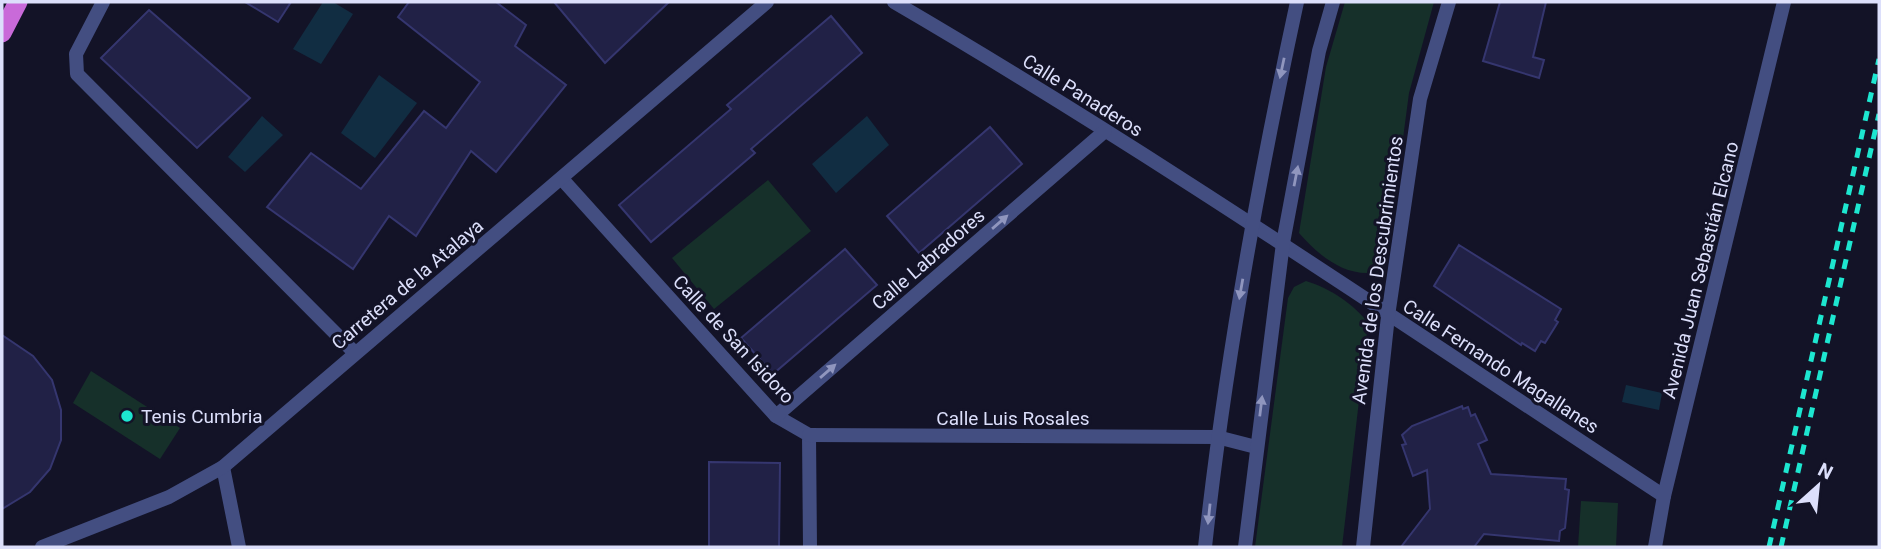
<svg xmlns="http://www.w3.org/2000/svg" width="1881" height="549" font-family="Roboto,sans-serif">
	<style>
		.green { fill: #16302a }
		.water { fill: #112d42 }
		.building { fill: #212146; stroke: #35366f; stroke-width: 2 }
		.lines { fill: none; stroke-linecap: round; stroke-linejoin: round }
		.minor { stroke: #434e81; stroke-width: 14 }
		.tertiary { stroke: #434e81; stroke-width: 14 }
		.trunk { stroke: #c96ad9; stroke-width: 19 }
		.rail { stroke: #1de6d0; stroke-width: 5; stroke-dasharray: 10 9; stroke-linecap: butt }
		.oneway { fill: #9096be }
		.poi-dot { fill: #1de6d0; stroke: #131327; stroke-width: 2.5 }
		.labels { text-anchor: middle; stroke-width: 6; stroke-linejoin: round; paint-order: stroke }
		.street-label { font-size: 19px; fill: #dcdffb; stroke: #131327 }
		.poi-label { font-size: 19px; fill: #dcdffb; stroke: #131327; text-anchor: start }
	</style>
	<rect width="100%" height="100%" fill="#131327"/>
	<g class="green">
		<path d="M 1345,2 L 1434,2 L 1409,93 L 1387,259 L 1382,271 C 1348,280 1320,257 1299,233 L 1326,67 Z"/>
		<polygon points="768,180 811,231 714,309 672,258"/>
		<path d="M 1306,281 C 1329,288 1354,304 1368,323 L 1342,547 L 1255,547 L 1288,298 L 1294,287 Z"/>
		<polygon points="91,371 180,428 160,459 73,403"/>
		<polygon points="1581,501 1618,503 1616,547 1578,547"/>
	</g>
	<g class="water">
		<polygon points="323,2 333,2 353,14 321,64 293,49"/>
		<polygon points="379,75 417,103 375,158 341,133"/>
		<polygon points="262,116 283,135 245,172 228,157"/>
		<polygon points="867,116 889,145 836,193 812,164"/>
		<polygon points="1626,385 1662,393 1659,410 1622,402"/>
	</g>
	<g class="building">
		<polygon points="245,2 291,2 278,22"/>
		<polygon points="409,2 496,2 526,25 515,46 566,85 496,172 471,151 416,236 389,216 353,269 267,207 311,153 361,189 424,111 446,128 480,82 398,17"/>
		<polygon points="554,2 669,2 605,63"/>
		<polygon points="1500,2 1546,2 1533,57 1544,60 1539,78 1483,61"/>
		<polygon points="149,10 250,98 197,148 101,58"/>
		<polygon points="831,16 862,53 751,149 755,153 651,242 619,205 731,109 727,105"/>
		<polygon points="990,127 1022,164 919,253 887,216"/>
		<polygon points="1459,245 1561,309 1555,320 1558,322 1545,343 1541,341 1535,351 1522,343 1521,345 1434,286"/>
		<polygon points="845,249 877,285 773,374 741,338"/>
		<polygon points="2,335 33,356 52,380 61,410 61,440 50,469 30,492 2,509"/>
		<polygon points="1462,406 1463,409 1468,407 1471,416 1475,414 1487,440 1478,444 1491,474 1566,479 1565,489 1569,490 1565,528 1560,531 1559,541 1484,534 1474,547 1401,547 1430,509 1427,470 1413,476 1402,445 1406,444 1402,435 1412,426"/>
		<polygon points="709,462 780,463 779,547 709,547"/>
	</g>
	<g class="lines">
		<g class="minor">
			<polyline points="103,2 76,54 77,74 355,353"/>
			<path d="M 894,2 C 1158,156 1409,329 1664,496"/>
			<polyline points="562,179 776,416 809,435 810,547"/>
			<polyline points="776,416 1105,131"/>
			<polyline points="809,435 1217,437 1256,447"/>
			<polyline points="223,467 239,547"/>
			<polyline points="1363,547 1388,316 1420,99 1449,2"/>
			<polyline points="1655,547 1664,496 1784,2"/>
		</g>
		<g class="tertiary">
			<polyline points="42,547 169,497 223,467 767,2"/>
			<path d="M 1205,547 C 1225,363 1258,182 1297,2"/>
			<polyline points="1245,547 1283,243 1319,51 1333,2"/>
		</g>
		<polyline class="trunk" points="2,33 18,2"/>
		<g class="rail">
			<polyline points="1769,547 1879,59"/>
			<polyline points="1781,547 1879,114"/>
		</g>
	</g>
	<defs><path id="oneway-solid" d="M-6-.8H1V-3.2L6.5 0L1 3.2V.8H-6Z" transform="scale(1.75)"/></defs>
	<g class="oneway">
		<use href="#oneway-solid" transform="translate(1282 68) rotate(102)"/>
		<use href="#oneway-solid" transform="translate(1296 176) rotate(-79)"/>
		<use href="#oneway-solid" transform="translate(1000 222) rotate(-41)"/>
		<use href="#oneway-solid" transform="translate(1241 289) rotate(100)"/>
		<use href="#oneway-solid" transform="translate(828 371) rotate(-41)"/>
		<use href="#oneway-solid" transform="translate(1261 406) rotate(-83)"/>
		<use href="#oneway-solid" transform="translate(1209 514) rotate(96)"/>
	</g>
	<circle class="poi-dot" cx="127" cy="416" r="7"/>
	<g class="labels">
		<g class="street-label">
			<text transform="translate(1083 95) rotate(32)" y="7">Calle Panaderos</text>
			<text transform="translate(928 259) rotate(-41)" y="7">Calle Labradores</text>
			<text transform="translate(1377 270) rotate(-82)" y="7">Avenida de los Descubrimientos</text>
			<text transform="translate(1700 270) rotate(-76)" y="7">Avenida Juan Sebastián Elcano</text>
			<text transform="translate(407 284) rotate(-40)" y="7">Carretera de la Atalaya</text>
			<text transform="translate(734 339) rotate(47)" y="7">Calle de San Isidoro</text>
			<text transform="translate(1501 366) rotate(33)" y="7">Calle Fernando Magallanes</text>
			<text x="1013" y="425">Calle Luis Rosales</text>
		</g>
		<g class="poi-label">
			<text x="141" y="423">Tenis Cumbria</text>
		</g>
	</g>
	<rect width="1881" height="549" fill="none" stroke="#dcdffb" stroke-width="7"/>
	<g transform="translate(1818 486) rotate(27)" stroke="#131327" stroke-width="5" paint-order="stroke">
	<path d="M0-5L12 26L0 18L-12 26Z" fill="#dcdffb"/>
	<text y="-10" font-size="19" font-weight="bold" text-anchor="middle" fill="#dcdffb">N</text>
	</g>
</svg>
